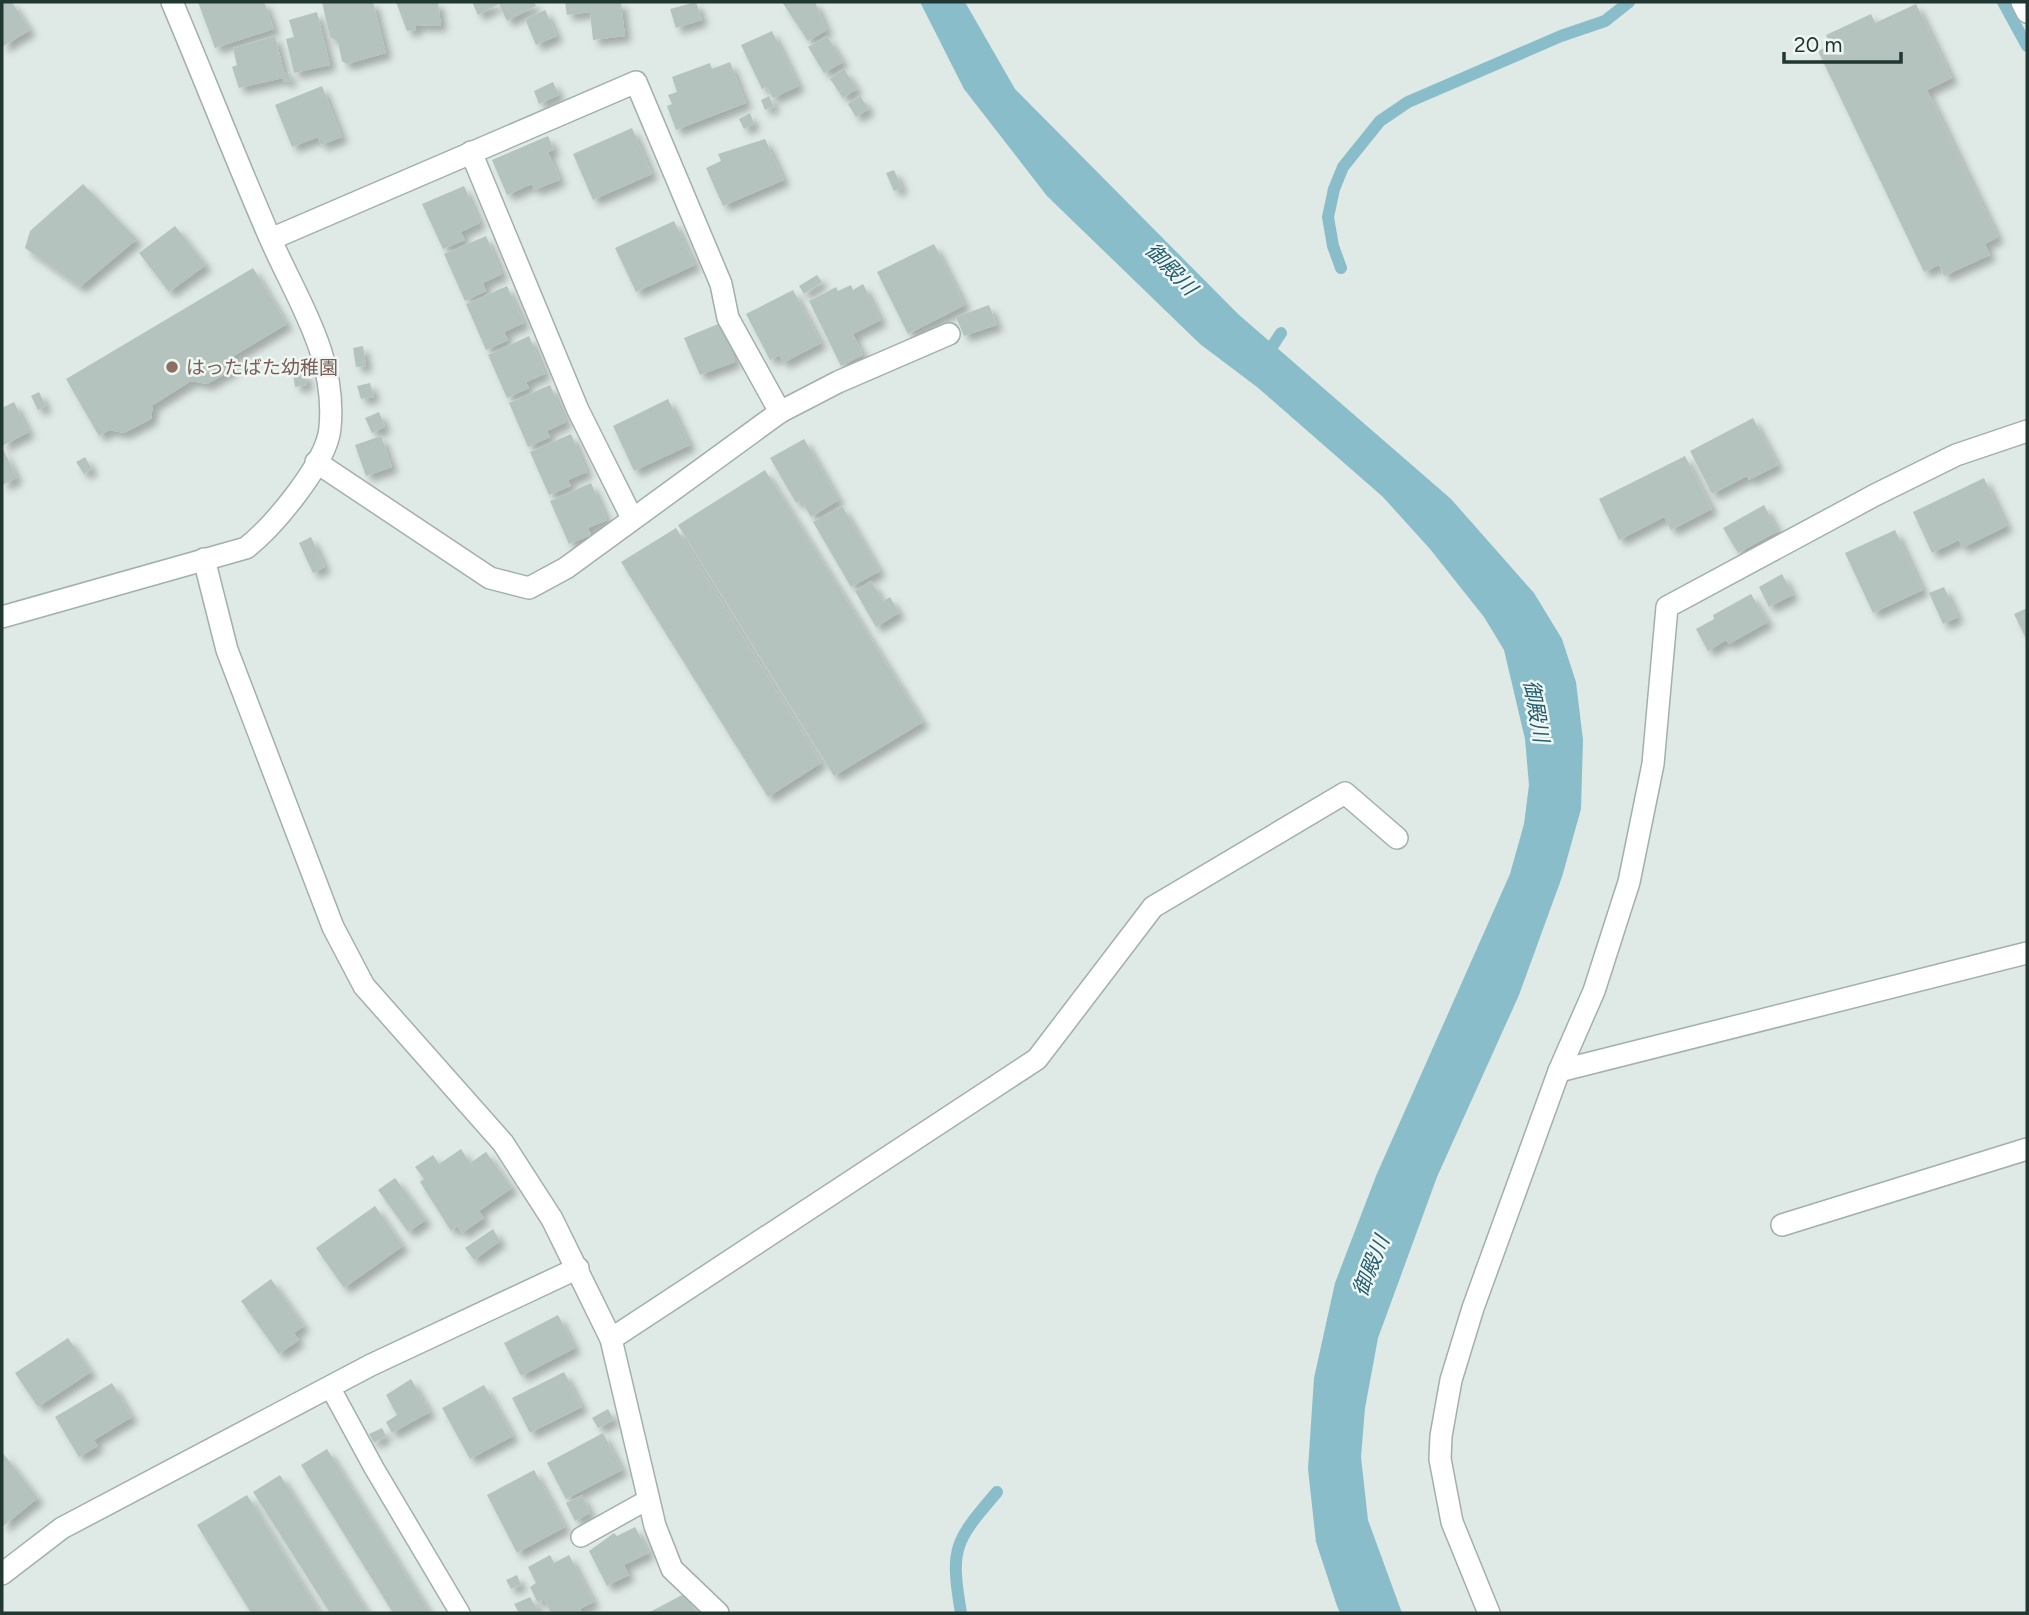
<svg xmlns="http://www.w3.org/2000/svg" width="2029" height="1615" font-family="Figtree,'Noto Sans JP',sans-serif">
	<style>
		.water { fill: #8abdca }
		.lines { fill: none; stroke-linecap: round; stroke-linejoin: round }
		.stream { stroke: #8abdca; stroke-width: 12 }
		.building { fill: #b4c3be; filter: url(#shadow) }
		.lane-casing { stroke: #a2b0ac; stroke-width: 22 }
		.street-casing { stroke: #a2b0ac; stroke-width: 24 }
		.lane { stroke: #fff; stroke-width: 19 }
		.street { stroke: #fff; stroke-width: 21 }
		.education-dot { fill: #8d6e63; stroke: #eff6f3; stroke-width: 2.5 }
		.labels { text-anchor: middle; stroke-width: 5; stroke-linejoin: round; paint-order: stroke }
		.education-label { font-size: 19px; fill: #785e54; stroke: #eff6f3; text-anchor: start }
		.water-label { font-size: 21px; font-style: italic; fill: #215d6e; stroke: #eff6f3 }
	</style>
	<defs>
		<filter id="shadow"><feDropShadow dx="6" dy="6" stdDeviation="3.5" flood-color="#0004"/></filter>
	</defs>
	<rect width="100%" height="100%" fill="#dfe9e5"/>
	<polygon class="water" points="920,2 965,2 1015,89 1238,314 1451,499 1534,593 1562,639 1576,682 1583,740 1581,809 1562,877 1519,995 1437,1177 1378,1338 1365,1408 1361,1457 1368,1520 1402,1613 1340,1613 1337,1606 1316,1542 1308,1469 1314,1378 1335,1283 1376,1176 1510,874 1524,824 1529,785 1525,739 1504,650 1484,617 1430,549 1383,497 1257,387 1200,344 1047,196 964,89"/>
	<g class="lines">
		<g class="stream">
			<polyline points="2003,2 2027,46"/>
			<polyline points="1341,268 1333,246 1328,217 1334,189 1343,167 1380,121 1408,102 1561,36 1605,21 1629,2"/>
			<polyline points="1266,356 1281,333"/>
			<path d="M 961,1613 C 950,1548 954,1542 997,1492"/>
		</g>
	</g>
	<g class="building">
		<polygon points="2,2 12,2 30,30 2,47"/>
		<polygon points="198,2 264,2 274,29 215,48"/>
		<polygon points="322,2 373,2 386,53 347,64 342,61 338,42 330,37"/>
		<polygon points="396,2 438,2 441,26 416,25 416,30 407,31"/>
		<polygon points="472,2 534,2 536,6 507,21 499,4 478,15"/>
		<polygon points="565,2 621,2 625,36 593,40 590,12 567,15"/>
		<polygon points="696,2 702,20 676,28 670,9"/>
		<polygon points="782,2 815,2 827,30 808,41"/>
		<polygon points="1916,4 1952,78 1927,90 1998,237 1985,244 1990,255 1944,276 1939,265 1924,272 1818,51 1831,45 1826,35 1871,14 1875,23"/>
		<polygon points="545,10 557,36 536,45 525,19"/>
		<polygon points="317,12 330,65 294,73 286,39 294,37 289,20"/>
		<polygon points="772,31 799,86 773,98 767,87 762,89 741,45"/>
		<polygon points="275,36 284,72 288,72 291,81 284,82 283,78 239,88 232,67 237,65 233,48"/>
		<polygon points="827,36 843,62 824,73 808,47"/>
		<polygon points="730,62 746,103 676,130 667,106 672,104 668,95 677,92 672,77 710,63 712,69"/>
		<polygon points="844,69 857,89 843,98 830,79"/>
		<polygon points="553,82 559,95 539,104 534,91"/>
		<polygon points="322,86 342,137 321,145 318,137 292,147 275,105"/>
		<polygon points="769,96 774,107 765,110 761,100"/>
		<polygon points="860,96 869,109 856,117 848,104"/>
		<polygon points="750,113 754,124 744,129 739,119"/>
		<polygon points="632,128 652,174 593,200 573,154"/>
		<polygon points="548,136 554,150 548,152 560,180 534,190 532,184 507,195 492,160"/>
		<polygon points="765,139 784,180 723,206 706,168 721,161 718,154"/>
		<polygon points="894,170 902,188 894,191 886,173"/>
		<polygon points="83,184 137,239 80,287 25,248 30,231"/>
		<polygon points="464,186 480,223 461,232 465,240 443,249 422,204"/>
		<polygon points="674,221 695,265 636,292 615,248"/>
		<polygon points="175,226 206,265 169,292 139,253"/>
		<polygon points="486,236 502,274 483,283 486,291 465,301 444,254"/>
		<polygon points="934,244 965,305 908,334 877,272"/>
		<polygon points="253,268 287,324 232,357 232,370 207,384 191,381 153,405 151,419 124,433 109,430 99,436 66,379"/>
		<polygon points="817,275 822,282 804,294 799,286"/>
		<polygon points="863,284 881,320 853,334 863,355 841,366 809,301 836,287 838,291 851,285 853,290"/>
		<polygon points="507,286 524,323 504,332 508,340 486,350 466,304"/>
		<polygon points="793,290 821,343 783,363 779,355 770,360 746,314"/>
		<polygon points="989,305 997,325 964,336 956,317"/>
		<polygon points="723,322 735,362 700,375 684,338"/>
		<polygon points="529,336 545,374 526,382 529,388 507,398 488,355"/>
		<polygon points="363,346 366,366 356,367 353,348"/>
		<polygon points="305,372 307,385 295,387 293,374"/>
		<polygon points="370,383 374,397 361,399 357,386"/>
		<polygon points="550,385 566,422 547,431 550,437 528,447 509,403"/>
		<polygon points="39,392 46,406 38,410 31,396"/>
		<polygon points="668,399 690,445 634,471 613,426"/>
		<polygon points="14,402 29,432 2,446 2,408"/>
		<polygon points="379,412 385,427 372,433 365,418"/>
		<polygon points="1753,418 1778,465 1749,480 1747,476 1712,494 1690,451"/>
		<polygon points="571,434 587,472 568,480 571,486 549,495 530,452"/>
		<polygon points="381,436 392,467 366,476 355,445"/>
		<polygon points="804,439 839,500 811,517 801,500 796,503 770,458"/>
		<polygon points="2,447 17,478 2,485"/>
		<polygon points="1685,456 1712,509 1671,530 1664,517 1619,540 1599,499"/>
		<polygon points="85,457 92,469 84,474 76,462"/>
		<polygon points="765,470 923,722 834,776 678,525"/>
		<polygon points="1984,478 2007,526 1962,548 1959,540 1932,553 1913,512"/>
		<polygon points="591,483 607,520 588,528 591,535 569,544 550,501"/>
		<polygon points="1764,505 1778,531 1738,553 1723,528"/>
		<polygon points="842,506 880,571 851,587 813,522"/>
		<polygon points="676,528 821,763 768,797 621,562"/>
		<polygon points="1895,530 1923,590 1873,613 1845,553"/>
		<polygon points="311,537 325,567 313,573 299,543"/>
		<polygon points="1782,574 1793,595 1769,607 1759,587"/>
		<polygon points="871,581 883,601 890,597 899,613 876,627 855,591"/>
		<polygon points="1944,587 1958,617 1943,624 1929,593"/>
		<polygon points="1751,594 1768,622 1729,644 1726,640 1708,651 1696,629 1714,619 1713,615"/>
		<polygon points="2027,608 2027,641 2014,614"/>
		<polygon points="461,1149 470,1163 486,1152 512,1188 479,1211 484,1218 462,1233 457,1226 451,1231 420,1182 424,1179 415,1167 433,1155 439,1164"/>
		<polygon points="395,1178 426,1220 408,1232 378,1190"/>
		<polygon points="375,1206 403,1246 344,1288 316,1248"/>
		<polygon points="493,1229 500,1241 474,1260 465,1248"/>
		<polygon points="271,1279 304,1326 294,1333 299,1340 279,1354 241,1301"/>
		<polygon points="558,1315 575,1348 521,1376 504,1343"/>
		<polygon points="68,1338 91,1372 38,1407 15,1373"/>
		<polygon points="564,1372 582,1407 530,1433 512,1398"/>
		<polygon points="411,1379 430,1412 392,1433 386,1422 397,1415 386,1395"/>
		<polygon points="112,1383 132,1417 94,1440 98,1446 79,1457 55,1417"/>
		<polygon points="484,1385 513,1436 470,1459 442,1408"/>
		<polygon points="608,1409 614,1420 598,1428 592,1418"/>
		<polygon points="382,1428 386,1436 374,1443 369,1434"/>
		<polygon points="603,1433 622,1470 566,1499 547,1463"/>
		<polygon points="327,1449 430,1613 393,1613 301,1465"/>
		<polygon points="2,1452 38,1498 2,1527"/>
		<polygon points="534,1470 565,1527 517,1553 487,1495"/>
		<polygon points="280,1475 368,1613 330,1613 253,1492"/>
		<polygon points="247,1495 320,1613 251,1613 197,1525"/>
		<polygon points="582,1495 590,1513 575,1521 566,1503"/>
		<polygon points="635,1527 649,1553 624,1565 629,1575 607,1586 589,1551 614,1533 617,1536"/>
		<polygon points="550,1555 554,1563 569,1555 594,1602 580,1609 582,1613 551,1613 544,1599 538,1603 530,1587 536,1583 528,1567"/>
		<polygon points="517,1575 521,1585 511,1589 506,1580"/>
		<polygon points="684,1594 697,1613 648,1613"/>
		<polygon points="530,1597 539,1613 519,1613 514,1604"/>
	</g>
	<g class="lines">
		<defs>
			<g id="lane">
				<polyline points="330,1387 374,1468 460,1613"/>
				<polyline points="581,1537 649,1499"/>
			</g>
			<g id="street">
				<polyline points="2022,2 2027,12"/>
				<polyline points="471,152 578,410 632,518"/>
				<polyline points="271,239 636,82 721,284 728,318 780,412"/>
				<polyline points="316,462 490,578 529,588 566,568 780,412 838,382 949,334"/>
				<polyline points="204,559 227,650 333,927 364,986 503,1143 552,1219 611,1339 655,1526 672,1569 718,1613"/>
				<path d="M 2,617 L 246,548 C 273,527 327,463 330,428 C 337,356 297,300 270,238 C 236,160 205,80 172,2"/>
				<polyline points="1559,1071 2027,953"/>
				<polyline points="1782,1225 2027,1149"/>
				<polyline points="611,1339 1037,1059 1153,907 1345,793 1397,838"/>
				<polyline points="2,1574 62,1528 371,1365 578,1268"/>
				<polyline points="1489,1613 1452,1522 1440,1459 1441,1436 1451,1380 1473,1308 1559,1071 1594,991 1629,882 1653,764 1667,607 1875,495 1956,455 2027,431"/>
			</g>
		</defs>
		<use href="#lane" class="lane-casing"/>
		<use href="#street" class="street-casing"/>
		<use href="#lane" class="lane"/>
		<use href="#street" class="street"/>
	</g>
	<circle class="education-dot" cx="172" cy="367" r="7"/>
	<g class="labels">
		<g class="education-label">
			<text x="186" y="374">はったばた幼稚園</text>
		</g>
		<g class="water-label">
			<text transform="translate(1171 269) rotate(46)" y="7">御殿川</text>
			<text transform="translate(1536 711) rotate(80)" y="7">御殿川</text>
			<text transform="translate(1371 1266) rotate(-68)" y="7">御殿川</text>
		</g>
	</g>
	<rect width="2029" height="1615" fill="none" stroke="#213732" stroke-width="7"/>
	<path d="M1784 52v10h117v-10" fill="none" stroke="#213732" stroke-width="3.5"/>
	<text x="1794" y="52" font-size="21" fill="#213732" stroke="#eff6f3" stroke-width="5" paint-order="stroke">20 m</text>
</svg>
